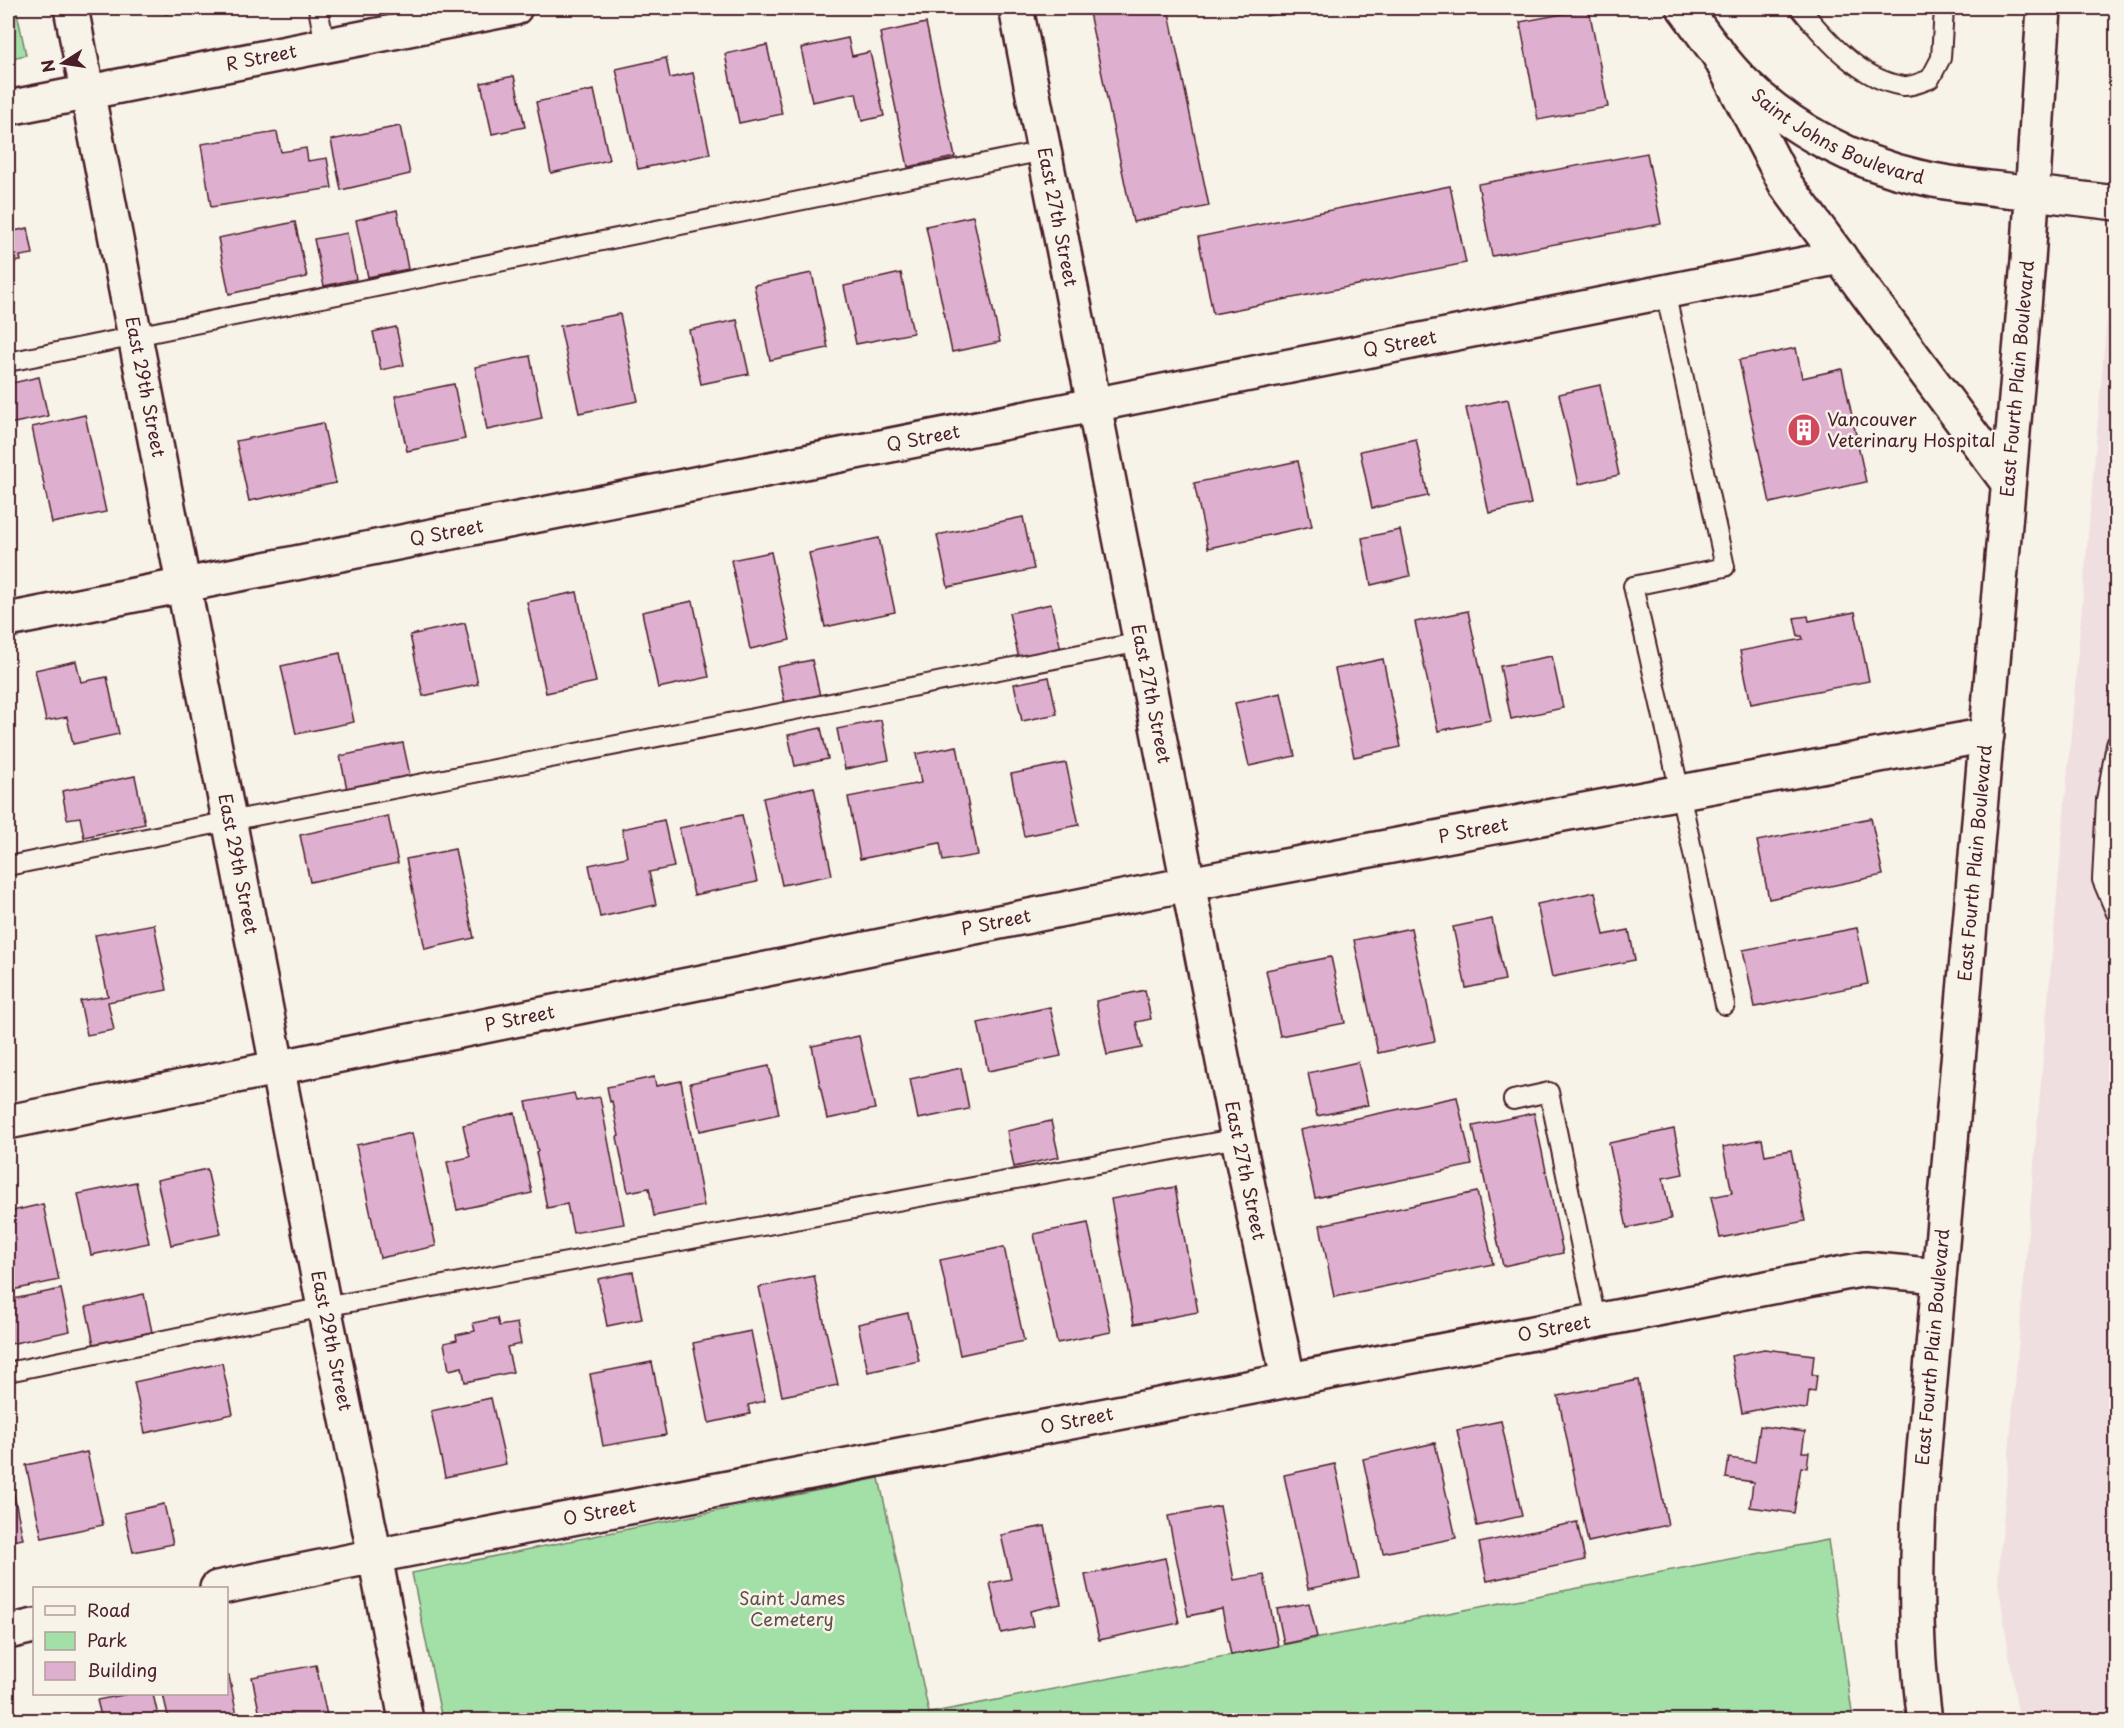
<svg xmlns="http://www.w3.org/2000/svg" width="2124" height="1728" font-family="'Playpen Sans',sans-serif">
	<style>
		.built { fill: #f0dfe1 }
		.green { fill: #a2e0a7; stroke: #768069; stroke-width: 1.5 }
		.building { fill: #dfafd0; stroke: #4a1f2b; stroke-width: 1.5 }
		.lines { fill: none; stroke-linecap: round; stroke-linejoin: round }
		.lane-casing { stroke: #4a1f2b; stroke-width: 22 }
		.street-casing { stroke: #4a1f2b; stroke-width: 38 }
		.secondary-casing { stroke: #4a1f2b; stroke-width: 38 }
		.lane { stroke: #f7f3e8; stroke-width: 18 }
		.street { stroke: #f7f3e8; stroke-width: 33 }
		.secondary { stroke: #f7f3e8; stroke-width: 33 }
		.labels { text-anchor: middle; stroke-width: 5; stroke-linejoin: round; paint-order: stroke }
		.street-label { font-size: 18px; fill: #4a1f2b; stroke: #f7f3e8 }
		.poi-label { font-size: 18px; fill: #4a1f2b; stroke: #f7f3e8; text-anchor: start }
		.park-label { font-size: 18px; fill: #604f4a; stroke: #f7f3e8 }
	</style>
	<rect width="100%" height="100%" fill="#f7f3e8"/>
	<filter id="ink" filterUnits="userSpaceOnUse"><feTurbulence type="fractalNoise" baseFrequency=".0167" numOctaves="2"/><feDisplacementMap in="SourceGraphic" scale="12" xChannelSelector="R" yChannelSelector="G"/><feConvolveMatrix kernelMatrix="1 2 1 2 8 2 1 2 1" color-interpolation-filters="sRGB"/></filter>
	<g filter="url(#ink)">
		<polygon class="built" points="2116,210 2116,1720 2019,1720 1998,1581"/>
		<g class="green">
			<polygon points="8,8 16,8 26,55 8,59"/>
			<polygon points="879,1478 929,1713 1828,1540 1853,1720 442,1720 412,1573"/>
		</g>
		<g class="building">
			<polygon points="164,8 196,8 165,14"/>
			<polygon points="1088,8 1168,8 1209,206 1133,222"/>
			<polygon points="1264,8 1310,8 1266,16"/>
			<polygon points="1589,9 1608,107 1538,120 1520,22"/>
			<polygon points="926,23 955,157 908,167 880,33"/>
			<polygon points="848,38 852,56 870,52 884,116 862,121 856,93 812,102 801,48"/>
			<polygon points="767,45 782,114 739,123 725,54"/>
			<polygon points="666,58 670,78 693,73 710,154 638,169 616,69"/>
			<polygon points="514,76 525,127 492,134 481,83"/>
			<polygon points="594,90 609,160 551,173 536,102"/>
			<polygon points="400,126 410,174 341,190 331,140"/>
			<polygon points="277,132 281,152 306,148 308,161 327,158 332,188 211,207 201,144"/>
			<polygon points="1647,153 1661,224 1492,256 1478,184"/>
			<polygon points="1450,186 1466,263 1213,314 1198,237"/>
			<polygon points="10,210 14,231 28,228 33,254 20,256 21,261 8,263 8,211"/>
			<polygon points="397,210 408,269 368,277 356,220"/>
			<polygon points="973,216 1000,342 952,352 926,226"/>
			<polygon points="295,222 307,277 229,294 218,238"/>
			<polygon points="347,233 356,279 324,286 314,239"/>
			<polygon points="812,273 828,348 770,360 754,285"/>
			<polygon points="901,273 913,333 856,344 844,286"/>
			<polygon points="620,314 638,401 579,413 560,326"/>
			<polygon points="737,320 749,374 701,384 689,330"/>
			<polygon points="396,327 404,365 381,370 373,332"/>
			<polygon points="1796,348 1802,378 1842,369 1866,482 1770,503 1739,360"/>
			<polygon points="530,356 542,418 487,430 475,367"/>
			<polygon points="39,377 48,416 9,424 8,384"/>
			<polygon points="454,384 465,439 407,451 395,396"/>
			<polygon points="1600,385 1619,475 1579,484 1559,394"/>
			<polygon points="1508,399 1531,504 1489,513 1466,408"/>
			<polygon points="85,415 106,512 52,523 32,427"/>
			<polygon points="323,423 336,483 249,501 236,441"/>
			<polygon points="1416,439 1428,496 1372,508 1360,451"/>
			<polygon points="1298,461 1312,526 1208,548 1194,483"/>
			<polygon points="1023,517 1034,569 948,587 937,535"/>
			<polygon points="1400,530 1410,576 1371,585 1362,538"/>
			<polygon points="879,538 895,612 825,627 809,553"/>
			<polygon points="771,552 790,640 750,649 731,560"/>
			<polygon points="577,592 596,682 546,693 527,602"/>
			<polygon points="693,601 709,677 658,688 642,612"/>
			<polygon points="1051,604 1061,650 1019,659 1009,613"/>
			<polygon points="1468,611 1491,720 1438,731 1415,622"/>
			<polygon points="1855,612 1869,681 1751,704 1740,651 1803,639 1802,636 1798,636 1794,618 1808,616 1809,621"/>
			<polygon points="465,623 478,684 423,696 410,635"/>
			<polygon points="340,653 354,722 296,734 281,666"/>
			<polygon points="1552,656 1563,708 1511,719 1500,666"/>
			<polygon points="1383,659 1401,747 1354,757 1335,669"/>
			<polygon points="812,660 820,696 785,703 777,667"/>
			<polygon points="76,661 81,682 107,677 119,734 73,744 67,717 46,721 35,670"/>
			<polygon points="1049,677 1057,714 1022,721 1014,684"/>
			<polygon points="1281,693 1295,756 1249,766 1235,703"/>
			<polygon points="881,720 889,760 845,769 837,729"/>
			<polygon points="821,728 828,759 795,766 788,735"/>
			<polygon points="403,743 411,780 348,794 340,756"/>
			<polygon points="957,746 978,855 943,861 940,843 860,859 848,797 921,783 916,754"/>
			<polygon points="1066,763 1079,825 1024,836 1011,774"/>
			<polygon points="135,776 145,824 84,837 80,817 67,819 62,791"/>
			<polygon points="814,787 832,875 782,885 763,798"/>
			<polygon points="742,815 757,882 694,895 679,828"/>
			<polygon points="388,816 398,863 310,882 300,835"/>
			<polygon points="1871,818 1883,875 1769,899 1757,841"/>
			<polygon points="664,820 674,867 649,872 656,905 600,917 589,865 627,857 622,829"/>
			<polygon points="455,849 474,938 425,949 406,859"/>
			<polygon points="1595,892 1604,935 1629,930 1635,960 1552,977 1537,904"/>
			<polygon points="1492,919 1505,980 1466,988 1453,927"/>
			<polygon points="154,924 167,990 108,1002 114,1030 87,1035 80,1001 108,996 95,935"/>
			<polygon points="1411,928 1435,1041 1378,1053 1354,940"/>
			<polygon points="1857,928 1868,984 1755,1007 1743,950"/>
			<polygon points="1331,957 1345,1023 1280,1036 1266,970"/>
			<polygon points="1145,990 1151,1019 1136,1022 1142,1048 1107,1055 1096,1001"/>
			<polygon points="8,1001 14,1034 8,1035"/>
			<polygon points="1050,1007 1061,1056 988,1071 978,1023"/>
			<polygon points="859,1036 875,1109 827,1119 812,1046"/>
			<polygon points="1358,1062 1368,1105 1317,1116 1308,1073"/>
			<polygon points="769,1066 779,1114 700,1131 690,1083"/>
			<polygon points="961,1068 969,1109 918,1119 910,1079"/>
			<polygon points="654,1077 656,1086 681,1081 704,1206 654,1216 649,1188 628,1192 617,1137 619,1136 612,1101 610,1102 607,1087"/>
			<polygon points="574,1093 576,1101 600,1097 624,1224 573,1233 567,1204 547,1208 536,1152 538,1151 526,1102"/>
			<polygon points="1457,1097 1472,1165 1315,1198 1300,1130"/>
			<polygon points="515,1113 532,1193 457,1210 447,1162 470,1157 463,1125"/>
			<polygon points="1534,1113 1563,1253 1503,1266 1473,1126"/>
			<polygon points="1051,1121 1059,1157 1014,1167 1007,1131"/>
			<polygon points="1674,1129 1683,1174 1663,1178 1671,1219 1627,1228 1609,1143"/>
			<polygon points="412,1133 436,1246 380,1258 356,1145"/>
			<polygon points="1762,1139 1765,1155 1791,1150 1805,1221 1720,1238 1711,1197 1732,1193 1723,1147"/>
			<polygon points="207,1169 221,1234 171,1245 157,1180"/>
			<polygon points="136,1182 149,1243 91,1255 78,1194"/>
			<polygon points="1175,1187 1198,1312 1134,1324 1111,1199"/>
			<polygon points="1477,1192 1493,1264 1334,1297 1320,1225"/>
			<polygon points="43,1204 59,1280 8,1291 8,1212"/>
			<polygon points="1088,1223 1111,1332 1057,1343 1034,1234"/>
			<polygon points="1004,1247 1024,1341 960,1355 940,1260"/>
			<polygon points="633,1272 642,1319 607,1326 598,1279"/>
			<polygon points="814,1276 838,1385 782,1396 759,1287"/>
			<polygon points="61,1289 70,1331 10,1344 8,1330 8,1300"/>
			<polygon points="144,1294 152,1332 94,1345 86,1307"/>
			<polygon points="908,1313 919,1361 868,1372 858,1324"/>
			<polygon points="497,1318 499,1326 517,1323 521,1344 507,1347 513,1372 465,1382 462,1367 449,1370 444,1343 457,1340 456,1335 475,1331 473,1323"/>
			<polygon points="751,1331 765,1401 748,1405 750,1414 709,1423 693,1343"/>
			<polygon points="1764,1349 1814,1355 1812,1374 1817,1375 1815,1392 1809,1391 1807,1409 1775,1406 1742,1413 1731,1356"/>
			<polygon points="652,1362 666,1435 603,1446 590,1374"/>
			<polygon points="222,1363 233,1414 145,1433 134,1382"/>
			<polygon points="1638,1380 1668,1525 1588,1542 1558,1396"/>
			<polygon points="491,1398 506,1464 445,1477 431,1411"/>
			<polygon points="1501,1421 1522,1516 1477,1526 1457,1430"/>
			<polygon points="1760,1426 1805,1432 1802,1452 1809,1452 1807,1468 1801,1467 1794,1513 1750,1507 1753,1482 1726,1478 1729,1458 1755,1462"/>
			<polygon points="1435,1443 1456,1538 1383,1553 1363,1459"/>
			<polygon points="87,1452 103,1525 42,1538 26,1465"/>
			<polygon points="1335,1464 1359,1578 1308,1589 1284,1475"/>
			<polygon points="8,1465 23,1539 8,1542"/>
			<polygon points="164,1504 173,1544 133,1552 124,1513"/>
			<polygon points="1220,1506 1234,1580 1264,1575 1278,1646 1231,1655 1222,1609 1188,1616 1168,1516"/>
			<polygon points="1577,1522 1585,1560 1487,1581 1479,1543"/>
			<polygon points="1045,1526 1061,1604 1030,1611 1033,1626 1001,1633 990,1583 1011,1579 1001,1535"/>
			<polygon points="1165,1558 1179,1623 1099,1640 1085,1575"/>
			<polygon points="1309,1603 1317,1637 1284,1644 1277,1609"/>
			<polygon points="316,1665 328,1720 261,1720 252,1677"/>
			<polygon points="226,1676 229,1676 238,1720 169,1720 163,1694 226,1694"/>
			<polygon points="128,1694 153,1694 159,1720 102,1720 97,1700"/>
			<polygon points="68,1714 69,1720 36,1720"/>
		</g>
		<g class="lines">
			<defs>
				<g id="lane">
					<polyline points="318,8 325,45"/>
					<path d="M 1800,8 C 1825,39 1861,80 1903,86 C 1911,87 1922,82 1930,79 L 1941,58 L 1944,8"/>
					<polyline points="1665,291 1725,567 1633,586 1680,792 1725,1005"/>
					<polyline points="8,362 1044,151"/>
					<polyline points="2116,744 2106,800 2102,880 2116,913"/>
					<polyline points="8,866 230,821 1141,642"/>
					<polyline points="1513,1100 1549,1092 1596,1320"/>
					<polyline points="8,1372 324,1307 1238,1138"/>
				</g>
				<g id="street">
					<path id="s1" d="M 71,8 L 324,1307 L 375,1556 L 406,1720"/>
					<path id="s2" d="M 1016,8 L 1238,1138 L 1288,1379"/>
					<path id="s3" d="M 8,108 L 515,8"/>
					<polyline points="2033,193 2116,203"/>
					<path id="s4" d="M 8,620 L 1840,257"/>
					<path id="s5" d="M 8,1122 L 1188,884 L 1987,735"/>
					<path id="s6" d="M 217,1588 L 375,1556 L 1865,1269 L 1939,1276"/>
					<polyline points="8,1632 34,1626"/>
				</g>
				<g id="secondary">
					<path id="s7" d="M 1684,8 C 1703,33 1721,61 1744,83 C 1790,129 1856,163 1919,177 C 1956,186 1995,188 2033,193"/>
					<polyline points="1716,50 1786,185 2008,483"/>
					<path id="s8" d="M 1925,1720 C 1915,1649 1915,1579 1919,1507 L 2028,261 L 2044,8"/>
				</g>
			</defs>
			<use href="#lane" class="lane-casing"/>
			<use href="#street" class="street-casing"/>
			<use href="#secondary" class="secondary-casing"/>
			<use href="#lane" class="lane"/>
			<use href="#street" class="street"/>
			<use href="#secondary" class="secondary"/>
		</g>
	</g>
	<defs>
		<symbol id="building-disc" viewBox="-11 -11 22 22"><circle r="9.5" fill="#d1495b" stroke="#f7f3e8"/><path d="M-4-6H4V6H1V3H-1V6H-4ZM-2.5-4.3h1.7v1.8h-1.7ZM.8-4.3h1.7v1.8H.8ZM-2.5-1h1.7V.8h-1.7ZM.8-1h1.7V.8H.8Z" fill="#fff"/></symbol>
	</defs>
	<g fill-rule="evenodd">
		<use href="#building-disc" x="1785" y="411" width="38" height="38"/>
	</g>
	<g class="labels">
		<g class="street-label">
			<text dy="6" stroke="none"><textPath href="#s3" startOffset="258">R Street</textPath></text>
			<text dy="6" stroke="none"><textPath href="#s7" startOffset="206">Saint Johns Boulevard</textPath></text>
			<text dy="6" stroke="none"><textPath href="#s2" startOffset="213">East 27th Street</textPath></text>
			<text dy="6" stroke="none"><textPath href="#s4" startOffset="1419">Q Street</textPath></text>
			<text dy="6" stroke="none"><textPath href="#s8" startOffset="1346">East Fourth Plain Boulevard</textPath></text>
			<text dy="6" stroke="none"><textPath href="#s1" startOffset="386">East 29th Street</textPath></text>
			<text dy="6" stroke="none"><textPath href="#s4" startOffset="933">Q Street</textPath></text>
			<text dy="6" stroke="none"><textPath href="#s4" startOffset="447">Q Street</textPath></text>
			<text dy="6" stroke="none"><textPath href="#s2" startOffset="699">East 27th Street</textPath></text>
			<text dy="6" stroke="none"><textPath href="#s5" startOffset="1494">P Street</textPath></text>
			<text dy="6" stroke="none"><textPath href="#s1" startOffset="872">East 29th Street</textPath></text>
			<text dy="6" stroke="none"><textPath href="#s8" startOffset="860">East Fourth Plain Boulevard</textPath></text>
			<text dy="6" stroke="none"><textPath href="#s5" startOffset="1008">P Street</textPath></text>
			<text dy="6" stroke="none"><textPath href="#s5" startOffset="522">P Street</textPath></text>
			<text dy="6" stroke="none"><textPath href="#s2" startOffset="1185">East 27th Street</textPath></text>
			<text dy="6" stroke="none"><textPath href="#s6" startOffset="1362">O Street</textPath></text>
			<text dy="6" stroke="none"><textPath href="#s1" startOffset="1358">East 29th Street</textPath></text>
			<text dy="6" stroke="none"><textPath href="#s8" startOffset="374">East Fourth Plain Boulevard</textPath></text>
			<text dy="6" stroke="none"><textPath href="#s6" startOffset="876">O Street</textPath></text>
			<text dy="6" stroke="none"><textPath href="#s6" startOffset="390">O Street</textPath></text>
		</g>
		<g class="poi-label">
			<text x="1827" y="426">Vancouver<tspan x="1827" dy="21">Veterinary Hospital</tspan></text>
		</g>
		<g class="park-label">
			<text x="792" y="1605">Saint James<tspan x="792" dy="21">Cemetery</tspan></text>
		</g>
	</g>
	<rect width="2124" height="1728" fill="none" stroke="#f7f3e8" stroke-width="30"/>
	<rect x="15" y="15" width="2094" height="1698" fill="none" stroke="#4a1f2b" stroke-width="2" filter="url(#ink)"/>
	<rect x="33" y="1587" width="195" height="108" fill="#f7f3e8" stroke="#b29e9c" stroke-width="1.5"/>
	<rect x="45" y="1606" width="30" height="9" fill="#f7f3e8" stroke="#b29e9c" stroke-width="1.5"/>
	<text x="87" y="1617" font-size="18" fill="#4a1f2b">Road</text>
	<rect x="45" y="1632" width="30" height="18" fill="#a2e0a7" stroke="#b29e9c" stroke-width="1.5"/>
	<text x="87" y="1647" font-size="18" fill="#4a1f2b">Park</text>
	<rect x="45" y="1662" width="30" height="18" fill="#dfafd0" stroke="#b29e9c" stroke-width="1.5"/>
	<text x="87" y="1677" font-size="18" fill="#4a1f2b">Building</text>
	<g transform="translate(63 63) rotate(258)" stroke="#f7f3e8" stroke-width="4.5" paint-order="stroke">
	<path d="M0-4.5L10 22L0 15L-10 22Z" fill="#4a1f2b"/>
	<text y="-9" font-size="16" font-weight="bold" text-anchor="middle" fill="#4a1f2b">N</text>
	</g>
</svg>
